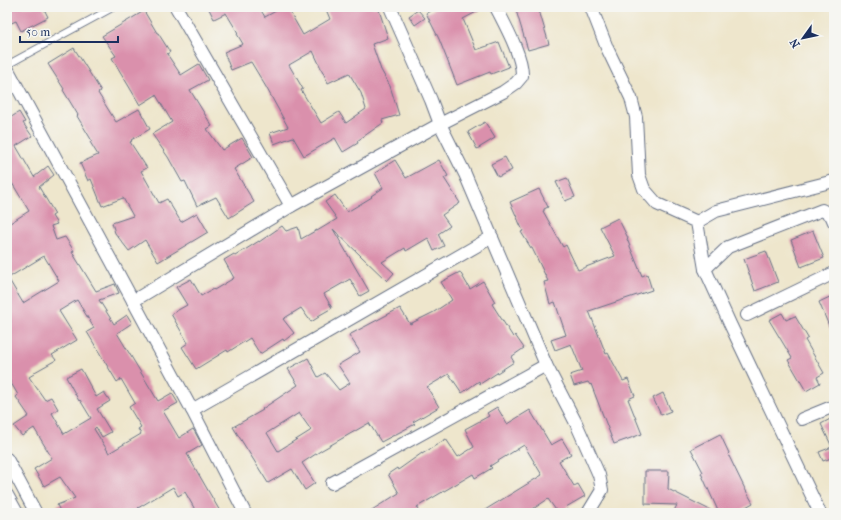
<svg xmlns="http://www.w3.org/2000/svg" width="841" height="520" font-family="'IM FELL French Canon',serif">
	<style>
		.building { fill: #da90ac; fill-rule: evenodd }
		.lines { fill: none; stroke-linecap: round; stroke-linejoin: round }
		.lane-casing { stroke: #656f84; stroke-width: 8 }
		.street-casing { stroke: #656f84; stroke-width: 14 }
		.lane { stroke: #fff; stroke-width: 6 }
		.street { stroke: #fff; stroke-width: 12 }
	</style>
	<rect width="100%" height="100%" fill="#f6f6f2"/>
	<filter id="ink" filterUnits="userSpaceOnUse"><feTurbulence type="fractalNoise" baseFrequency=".025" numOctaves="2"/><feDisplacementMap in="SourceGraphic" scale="8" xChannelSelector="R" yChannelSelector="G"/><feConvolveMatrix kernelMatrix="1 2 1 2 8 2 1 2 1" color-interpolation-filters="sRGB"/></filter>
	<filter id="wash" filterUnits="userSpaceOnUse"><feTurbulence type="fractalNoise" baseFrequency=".012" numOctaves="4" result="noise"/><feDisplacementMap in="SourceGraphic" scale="16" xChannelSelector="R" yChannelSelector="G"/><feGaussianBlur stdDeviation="0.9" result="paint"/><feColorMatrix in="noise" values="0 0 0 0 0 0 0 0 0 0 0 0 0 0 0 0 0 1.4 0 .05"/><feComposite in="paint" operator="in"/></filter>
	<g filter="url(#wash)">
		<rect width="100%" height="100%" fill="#eee6cc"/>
		<g id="blocks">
			<g class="building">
				<polygon points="7,7 43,7 48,17 21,31 16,21 7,25"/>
				<path d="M 208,7 L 259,7 L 265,17 L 283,7 L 287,7 L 303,35 L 330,19 L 325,7 L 378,7 L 388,38 L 372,44 L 381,70 L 390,86 L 399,115 L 382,120 L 383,123 L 357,141 L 358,143 L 343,152 L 335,138 L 304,156 L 293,137 L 274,144 L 270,133 L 288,127 L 266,87 L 251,62 L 231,70 L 224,52 L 243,44 L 237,34 L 238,33 L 226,13 L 214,19 ZM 313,51 L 328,83 L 349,73 L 361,93 L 366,109 L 346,123 L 339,112 L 321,123 L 301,90 L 303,89 L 289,65 Z"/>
				<polygon points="439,7 486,7 463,19 476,50 499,42 509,67 491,74 490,72 457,85 439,39 426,13"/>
				<polygon points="515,7 538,7 549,44 528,50"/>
				<polygon points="418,10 425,18 415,25 409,16"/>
				<polygon points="144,11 157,33 158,33 170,52 167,54 181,75 199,64 208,80 190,90 212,126 207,129 222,150 242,138 253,157 234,169 254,202 229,218 216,197 197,206 185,181 182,182 168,157 152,134 172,122 156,95 140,105 112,58 116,56 102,36"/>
				<polygon points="74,48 101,91 98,93 116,122 139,109 150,129 131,140 132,141 130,142 147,168 141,171 159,203 167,199 181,222 197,213 208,232 158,262 145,240 129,251 115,233 112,223 133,216 123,198 102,206 91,179 88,181 80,163 98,155 90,142 92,141 77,116 78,115 63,90 64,89 48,64"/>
				<path d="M 19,112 L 25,122 L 23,123 L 32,136 L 16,146 L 34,177 L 48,166 L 54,175 L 39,187 L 55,214 L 52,216 L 57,224 L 51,226 L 56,240 L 65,237 L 74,251 L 72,252 L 96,291 L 115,284 L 119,293 L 99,300 L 114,324 L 127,315 L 132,323 L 117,333 L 158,401 L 172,393 L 178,403 L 163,411 L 179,438 L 193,429 L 195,432 L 202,445 L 187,454 L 221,513 L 197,513 L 185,492 L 178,496 L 173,487 L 138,508 L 142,513 L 61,513 L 57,505 L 75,498 L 60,477 L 44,486 L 34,469 L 52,458 L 34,428 L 22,436 L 14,426 L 29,416 L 16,397 L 18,395 L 7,376 L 7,324 L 11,322 L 7,315 L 7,225 L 29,211 L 12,183 L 7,186 L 7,120 ZM 44,256 L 59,281 L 23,303 L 8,278 ZM 77,300 L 94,328 L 87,332 L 117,382 L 121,379 L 135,403 L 129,407 L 141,427 L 138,429 L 141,434 L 109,453 L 94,429 L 96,427 L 102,437 L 111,432 L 97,409 L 110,401 L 104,392 L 96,397 L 81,369 L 66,377 L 79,401 L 80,400 L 91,418 L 64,434 L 52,413 L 58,409 L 51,397 L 45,400 L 29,377 L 34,374 L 33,373 L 56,360 L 52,355 L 77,340 L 59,311 Z"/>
				<polygon points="485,122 495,138 477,149 468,132"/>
				<polygon points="505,157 512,170 498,177 491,164"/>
				<polygon points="395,160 406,178 439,160 448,176 444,178 460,203 442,215 450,226 438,234 444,246 434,251 428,238 406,251 405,248 382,262 394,273 387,281 333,229 369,291 360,296 350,279 324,294 332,308 318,316 319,317 311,322 301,308 283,319 294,333 284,341 283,339 260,354 250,338 228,352 227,350 196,369 182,347 188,343 171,314 187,305 176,287 191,279 201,296 213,289 214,290 234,278 224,260 234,254 235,256 259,241 259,242 282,226 286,231 298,227 301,239 317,230 317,231 337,219 325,202 335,195 347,212 372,197 371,196 383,188 375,173"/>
				<polygon points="567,178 575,197 565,201 556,182"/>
				<polygon points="539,189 548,207 544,209 544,211 543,211 563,247 566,245 578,270 615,256 600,227 618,218 628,238 627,239 642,276 647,274 652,290 589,311 606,354 608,353 623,381 628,379 635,396 628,399 642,434 614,444 591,384 590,385 588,382 574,386 570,375 582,371 571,344 555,350 551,340 566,335 555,302 550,304 544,282 548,281 532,248 531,248 521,232 523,231 510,202"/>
				<polygon points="813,231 824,258 801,267 791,240"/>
				<polygon points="766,251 778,282 755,291 744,259"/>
				<path d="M 460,272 L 470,289 L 483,281 L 495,302 L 492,304 L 513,337 L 515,335 L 524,348 L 511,357 L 514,362 L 480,384 L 479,381 L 462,393 L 449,374 L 427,387 L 439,407 L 413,422 L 415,424 L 381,442 L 369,423 L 322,450 L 302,463 L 315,483 L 305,490 L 292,469 L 268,483 L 233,427 L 263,410 L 262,409 L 298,385 L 288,369 L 308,358 L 318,377 L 325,373 L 339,390 L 350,383 L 338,365 L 360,352 L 349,335 L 400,308 L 410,324 L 434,312 L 452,300 L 441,282 ZM 299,413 L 311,430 L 310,431 L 278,451 L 267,433 Z"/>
				<polygon points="834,295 834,338 819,302"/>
				<polygon points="782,313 786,320 795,316 808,338 805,340 824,373 817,377 820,383 806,391 788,360 792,358 769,320"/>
				<polygon points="663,393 671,411 661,415 653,398"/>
				<polygon points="497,407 507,424 530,410 551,445 562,439 571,454 559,461 574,486 578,484 585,496 566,507 571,513 558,513 548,499 527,513 480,513 542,475 524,445 490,466 492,468 475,478 473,474 417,507 421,513 367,513 399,493 388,474 397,468 398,470 422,453 422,454 446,439 458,457 474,447 465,429 489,416 487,413"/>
				<polygon points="834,417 834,457 823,461 819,452 832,447 821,424"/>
				<polygon points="720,434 729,453 728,454 745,489 753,503 735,513 719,513 701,473 703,472 691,449"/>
				<polygon points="645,471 669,471 668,489 716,513 673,513 677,505 645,504"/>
			</g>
		</g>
	</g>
	<g filter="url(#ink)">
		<use href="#blocks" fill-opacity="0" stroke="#656f84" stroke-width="1"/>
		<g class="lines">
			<defs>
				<polyline id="lane" points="7,65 114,7"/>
				<g id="street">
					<polyline points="176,7 291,206"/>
					<polyline points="390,7 431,100 440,124 465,174 546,365 576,423 599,475 602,490 588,513"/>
					<polyline points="591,7 607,48 631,98 636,117 639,175 644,189 657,204 697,222"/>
					<polyline points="7,68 192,410 245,513"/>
					<polyline points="705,269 728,247 822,210 831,215 834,222"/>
					<path d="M 133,301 L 291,206 L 440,124 L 503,92 L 516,83 L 522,76 C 523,57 505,25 496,7"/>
					<polyline points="747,315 834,273"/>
					<polyline points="192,410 492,237"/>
					<polyline points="802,419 834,406"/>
					<polyline points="7,459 36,513"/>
					<polyline points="332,483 546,365"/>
					<polyline points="7,495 17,513"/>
					<polyline points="820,513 730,324 705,269 697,222 716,211 834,181"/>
				</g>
			</defs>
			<use href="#lane" class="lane-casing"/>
			<use href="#street" class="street-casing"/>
			<use href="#lane" class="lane"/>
			<use href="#street" class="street"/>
		</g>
	</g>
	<rect width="841" height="520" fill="none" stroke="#f6f6f2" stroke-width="24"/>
	<g transform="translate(803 38) rotate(237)" stroke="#f6f6f2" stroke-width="3" paint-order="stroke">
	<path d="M0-3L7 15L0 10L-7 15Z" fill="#1b2f5e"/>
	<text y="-6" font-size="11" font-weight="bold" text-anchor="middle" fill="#1b2f5e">N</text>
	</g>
	<path d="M20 36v6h98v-6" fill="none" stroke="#1b2f5e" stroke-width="2"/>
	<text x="26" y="36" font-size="12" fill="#1b2f5e" stroke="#f6f6f2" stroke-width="3" paint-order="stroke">50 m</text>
</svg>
